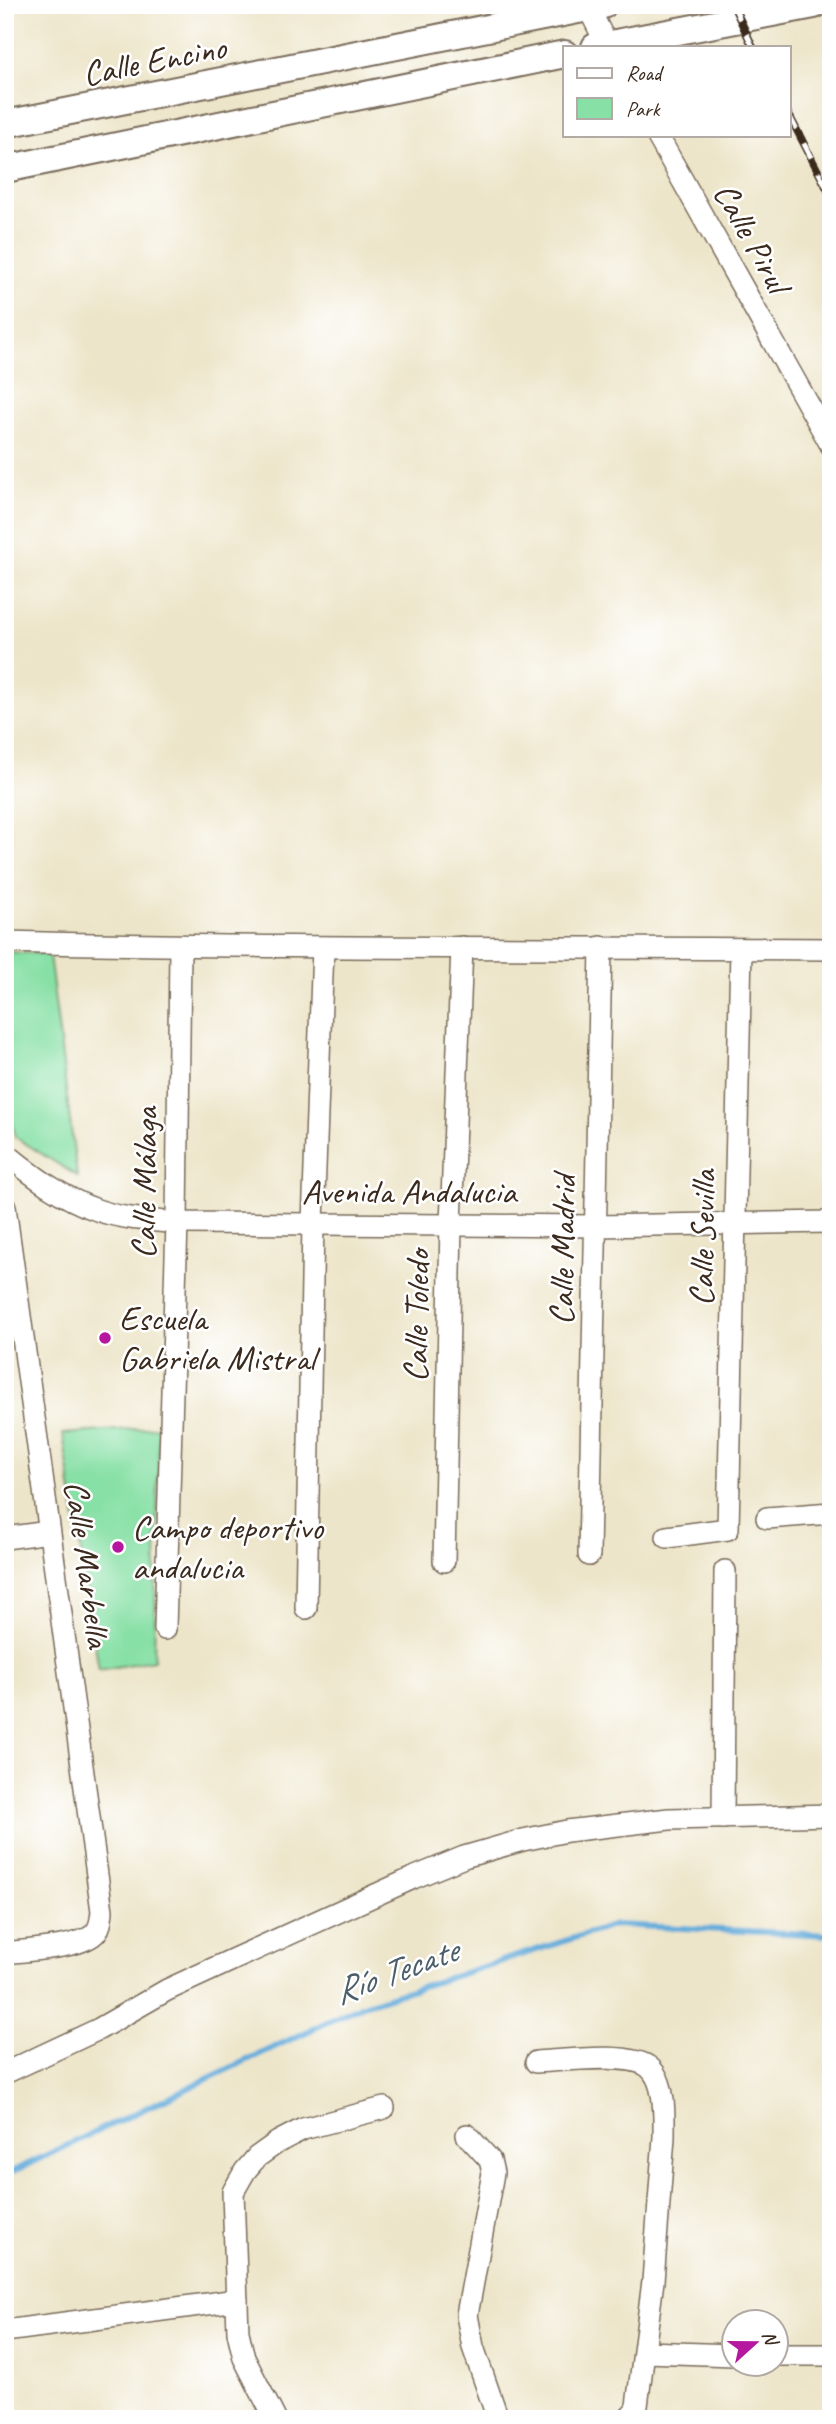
<svg xmlns="http://www.w3.org/2000/svg" width="836" height="2424" font-family="Caveat,sans-serif">
	<style>
		.green { fill: #87e0a5; stroke: #618562; stroke-width: 2 }
		.lines { fill: none; stroke-linecap: round; stroke-linejoin: round }
		.stream { stroke: #63acdb; stroke-width: 6 }
		.minor-casing { stroke: #796b5a; stroke-width: 24 }
		.tertiary-casing { stroke: #796b5a; stroke-width: 30 }
		.minor { stroke: #fff; stroke-width: 21 }
		.tertiary { stroke: #fff; stroke-width: 26 }
		.rail-casing { stroke: #3b2a1e; stroke-width: 8 }
		.rail { stroke: #fff; stroke-width: 5; stroke-dasharray: 16; stroke-linecap: butt }
		.poi-dot { fill: #b5179e; stroke: #fff; stroke-width: 2.5 }
		.labels { text-anchor: middle; stroke-width: 5; stroke-linejoin: round; paint-order: stroke }
		.street-label { font-size: 35px; fill: #3b2a1e; stroke: #fff }
		.poi-label { font-size: 35px; fill: #3b2a1e; stroke: #fff; text-anchor: start }
		.water-label { font-size: 37px; font-style: italic; fill: #4b5e6a; stroke: #fff }
	</style>
	<rect width="100%" height="100%" fill="#fff"/>
	<filter id="ink" filterUnits="userSpaceOnUse"><feTurbulence type="fractalNoise" baseFrequency=".0143" numOctaves="2"/><feDisplacementMap in="SourceGraphic" scale="14" xChannelSelector="R" yChannelSelector="G"/><feConvolveMatrix kernelMatrix="1 2 1 2 8 2 1 2 1" color-interpolation-filters="sRGB"/></filter>
	<filter id="wash" filterUnits="userSpaceOnUse"><feTurbulence type="fractalNoise" baseFrequency=".00686" numOctaves="4" result="noise"/><feDisplacementMap in="SourceGraphic" scale="28" xChannelSelector="R" yChannelSelector="G"/><feGaussianBlur stdDeviation="1.57" result="paint"/><feColorMatrix in="noise" values="0 0 0 0 0 0 0 0 0 0 0 0 0 0 0 0 0 1.4 0 .05"/><feComposite in="paint" operator="in"/></filter>
	<g filter="url(#wash)">
		<rect width="100%" height="100%" fill="#ede5c9"/>
		<g class="green">
			<polygon points="5,952 49,954 77,1176 15,1137 5,1075"/>
			<polygon points="159,1427 154,1660 99,1670 63,1434"/>
		</g>
		<g class="lines">
			<polyline class="stream" points="5,2175 363,2005 615,1925 831,1935"/>
		</g>
	</g>
	<g filter="url(#ink)">
		<g class="lines">
			<defs>
				<g id="minor">
					<polyline points="588,7 608,47"/>
					<polyline points="657,135 831,445"/>
					<path d="M 5,942 C 280,949 556,947 831,949"/>
					<path d="M 5,1153 C 33,1176 62,1198 97,1210 C 122,1219 150,1220 177,1223 L 596,1226 L 831,1222"/>
					<path d="M 5,1207 L 102,1911 C 101,1919 101,1926 96,1932 C 84,1948 26,1950 5,1953"/>
					<polyline points="767,1518 831,1513"/>
					<polyline points="667,1537 728,1529 741,949"/>
					<polyline points="5,1538 49,1532"/>
					<polyline points="589,1555 601,947"/>
					<polyline points="444,1561 451,1224 462,947"/>
					<polyline points="306,1608 313,1223 323,948"/>
					<polyline points="165,1629 177,1223 180,947"/>
					<polyline points="723,1818 725,1571"/>
					<path d="M 536,2062 C 560,2061 632,2051 650,2068 C 666,2083 664,2117 664,2137 L 653,2281 L 637,2406 L 635,2412 L 628,2419"/>
					<polyline points="5,2073 99,2029 167,1990 232,1960 413,1878 464,1857 523,1840 567,1831 669,1819 831,1815"/>
					<polyline points="467,2135 490,2160 493,2173 467,2315 473,2347 498,2419"/>
					<polyline points="5,2331 237,2300"/>
					<polyline points="645,2352 734,2355"/>
					<polyline points="776,2355 831,2355"/>
					<polyline points="275,2419 244,2358 238,2332 233,2192 245,2171 257,2157 278,2142 303,2129 384,2108"/>
				</g>
				<g id="tertiary">
					<polyline points="595,47 814,5"/>
					<polyline points="5,124 603,5"/>
					<polyline points="5,169 565,54"/>
				</g>
			</defs>
			<use href="#minor" class="minor-casing"/>
			<use href="#tertiary" class="tertiary-casing"/>
			<use href="#minor" class="minor"/>
			<use href="#tertiary" class="tertiary"/>
			<defs>
				<g id="rail">
					<polyline points="733,5 753,47"/>
					<polyline points="789,115 831,196"/>
				</g>
			</defs>
			<use href="#rail" class="rail-casing"/>
			<use href="#rail" class="rail"/>
		</g>
	</g>
	<g class="poi-dot">
		<circle cx="105" cy="1338" r="7"/>
		<circle cx="118" cy="1547" r="7"/>
	</g>
	<g class="labels">
		<g class="street-label">
			<text transform="translate(154 60) rotate(-11)" y="12">Calle Encino</text>
			<text transform="translate(752 237) rotate(61)" y="12">Calle Pirul</text>
			<text transform="translate(144 1183) rotate(-89)" y="12">Calle Málaga</text>
			<text x="409" y="1203">Avenida Andalucia</text>
			<text transform="translate(702 1238) rotate(-89)" y="12">Calle Sevilla</text>
			<text transform="translate(562 1250) rotate(-89)" y="12">Calle Madrid</text>
			<text transform="translate(416 1316) rotate(-89)" y="12">Calle Toledo</text>
			<text transform="translate(88 1564) rotate(82)" y="12">Calle Marbella</text>
		</g>
		<g class="poi-label">
			<text x="119" y="1330">Escuela<tspan x="119" dy="40">Gabriela Mistral</tspan></text>
			<text x="132" y="1539">Campo deportivo<tspan x="132" dy="40">andalucia</tspan></text>
		</g>
		<g class="water-label">
			<text transform="translate(395 1970) rotate(-20)" y="13">Río Tecate</text>
		</g>
	</g>
	<rect width="836" height="2424" fill="none" stroke="#fff" stroke-width="28"/>
	<rect x="563" y="46" width="228" height="91" fill="#ffffff" stroke="#b1aaa5" stroke-width="2"/>
	<rect x="577" y="68" width="35" height="10" fill="#ffffff" stroke="#b1aaa5" stroke-width="2"/>
	<text x="626" y="80" font-size="21" fill="#3b2a1e">Road</text>
	<rect x="577" y="98" width="35" height="21" fill="#87e0a5" stroke="#b1aaa5" stroke-width="2"/>
	<text x="626" y="116" font-size="21" fill="#3b2a1e">Park</text>
	<g transform="translate(755 2343) rotate(69)"><circle r="33" fill="#ffffff" stroke="#b1aaa5" stroke-width="2"/>
	<path d="M0-5L12 26L0 18L-12 26Z" fill="#b5179e"/>
	<text y="-10" font-size="19" font-weight="bold" text-anchor="middle" fill="#3b2a1e">N</text>
	</g>
</svg>
